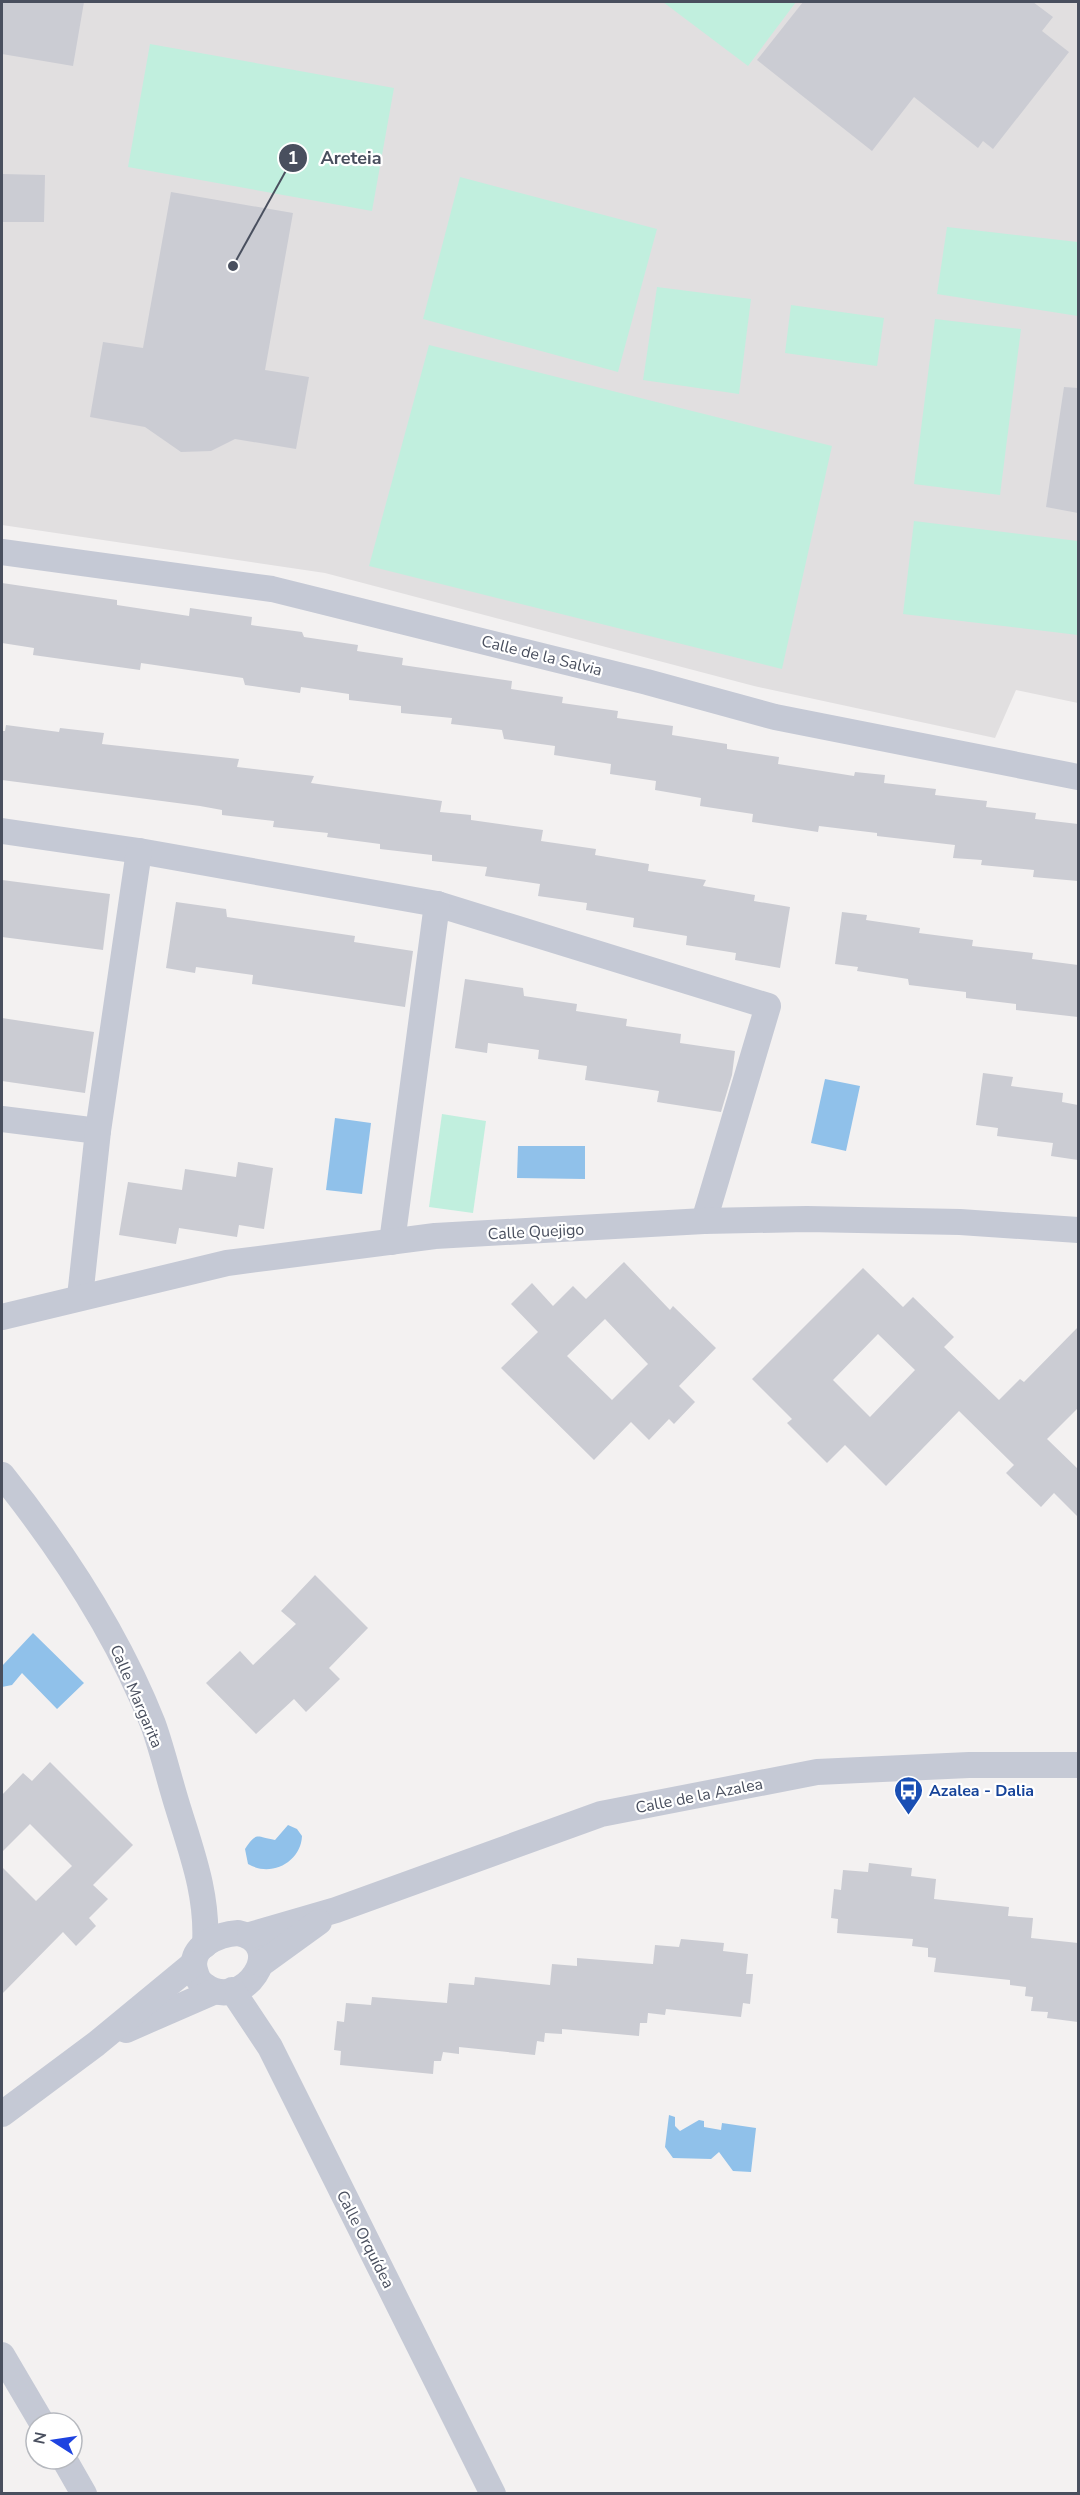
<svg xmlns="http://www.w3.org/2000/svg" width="1080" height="2495" font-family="'Nunito Sans',sans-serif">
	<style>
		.education { fill: #e1dfe0 }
		.green { fill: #c1efde }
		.water { fill: #90c1ea }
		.building { fill: #cbccd3; fill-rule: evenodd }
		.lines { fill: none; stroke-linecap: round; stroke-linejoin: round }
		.street { stroke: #c5c9d5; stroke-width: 26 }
		.labels { text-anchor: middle; stroke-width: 4.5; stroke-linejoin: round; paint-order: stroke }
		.street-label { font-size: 16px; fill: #494f5e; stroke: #fff }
		.transit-label { font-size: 16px; font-weight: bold; fill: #164399; stroke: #fff; text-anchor: start }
		.leader { fill: none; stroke: #494f5e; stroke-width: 2 }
		.callout-dot { fill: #494f5e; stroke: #fff; stroke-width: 2 }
		.mark-label { font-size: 18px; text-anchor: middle; font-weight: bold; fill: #fff }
		.callout-label { font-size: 18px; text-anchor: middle; font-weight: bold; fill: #494f5e; stroke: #fff; stroke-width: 4.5; stroke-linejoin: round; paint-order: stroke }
	</style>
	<rect width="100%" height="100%" fill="#f3f1f1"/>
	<polygon class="education" points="2,2 1078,2 1078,703 1016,690 995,738 754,686 325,573 2,525"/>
	<g class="green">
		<polygon points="663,2 796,2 748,66"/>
		<polygon points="150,44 394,88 372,211 128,167"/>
		<polygon points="460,177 657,229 618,372 423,319"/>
		<polygon points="947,227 1078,242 1078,316 937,294"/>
		<polygon points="657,287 751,299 739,394 643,380"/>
		<polygon points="791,305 884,318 877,366 785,353"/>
		<polygon points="935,319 1021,329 1000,495 914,484"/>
		<polygon points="429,345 832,446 782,669 369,566"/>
		<polygon points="914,521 1078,541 1078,635 903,614"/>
		<polygon points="442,1114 486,1121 473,1213 429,1207"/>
	</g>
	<g class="water">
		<polygon points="825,1079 860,1086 846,1151 811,1143"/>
		<polygon points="335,1118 371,1123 362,1194 326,1190"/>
		<polygon points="518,1146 585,1146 585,1179 517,1178"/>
		<polygon points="33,1633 84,1683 57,1709 22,1673 12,1685 2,1687 2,1666"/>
		<path d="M 288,1825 L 297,1829 L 302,1836 C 301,1862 271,1878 248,1864 L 245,1849 C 257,1831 256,1837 275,1840 Z"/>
		<polygon points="669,2115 675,2117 675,2126 680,2131 699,2120 704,2121 704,2127 721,2130 722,2123 756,2128 751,2172 733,2171 719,2152 711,2159 673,2158 665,2147"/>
	</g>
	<g class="building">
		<polygon points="2,2 84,2 73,66 2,54"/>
		<polygon points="803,2 1033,2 1053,17 1042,31 1069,52 993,149 983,141 978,148 914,97 872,151 757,60"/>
		<polygon points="2,174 45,175 44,222 2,222"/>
		<polygon points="171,192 293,213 265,370 309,377 296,449 235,439 211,451 181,452 145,427 90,417 103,342 143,348"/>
		<polygon points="1064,387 1078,388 1078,513 1046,507"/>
		<polygon points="2,583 117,600 117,605 189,616 190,608 252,617 251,625 302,632 304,637 358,645 357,651 403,658 402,665 512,681 511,689 563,697 562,703 618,711 617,718 673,726 672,735 727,744 727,749 779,757 778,764 854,776 855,772 885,775 884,783 936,789 935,795 987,801 986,807 1036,813 1035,819 1078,824 1078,881 1033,877 1034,870 981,865 982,860 953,858 955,845 877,836 877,833 819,826 818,832 752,822 753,814 700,806 701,798 655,790 656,781 610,774 611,764 554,755 555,746 504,739 502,730 451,724 452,718 401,713 401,706 349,700 349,694 301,687 300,693 245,685 243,678 141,663 140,670 33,655 34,648 2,643"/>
		<polygon points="6,725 59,732 60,728 104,733 102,744 239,759 237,767 314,776 311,783 442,801 440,812 471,815 471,820 543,830 541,841 596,849 595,855 649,864 648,871 706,880 703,886 755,895 754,901 790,907 780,968 735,960 736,953 686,945 687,936 633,927 634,918 586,910 587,903 538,896 540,884 485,876 487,867 432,861 432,855 380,849 380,844 327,837 328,833 273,827 274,821 222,815 222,810 200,806 2,780 2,731 5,731"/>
		<polygon points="2,880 110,894 103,950 2,937"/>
		<polygon points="176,902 226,909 227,917 355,936 354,942 413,951 405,1007 252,984 253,975 196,967 195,973 166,968"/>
		<polygon points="842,912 867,915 866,920 920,928 919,933 973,940 972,946 1033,953 1032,959 1078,965 1078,1017 1016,1010 1016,1004 966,998 966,992 909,985 908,979 857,971 858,967 835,964"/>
		<polygon points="465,979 523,988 524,996 577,1004 576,1011 627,1019 626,1026 681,1034 680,1043 735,1051 732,1075 721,1112 657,1102 659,1091 585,1080 587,1066 538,1059 539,1050 488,1043 487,1053 455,1048"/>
		<polygon points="2,1018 94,1032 85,1093 2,1081"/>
		<polygon points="983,1073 1013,1077 1011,1086 1063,1093 1062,1102 1078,1105 1078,1160 1051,1156 1053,1143 997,1136 998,1128 976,1125"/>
		<polygon points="238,1162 273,1168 264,1229 239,1225 237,1237 179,1228 176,1244 119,1235 128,1182 182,1190 185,1169 236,1177"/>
		<path d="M 624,1262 L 670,1310 L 673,1306 L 716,1348 L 679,1386 L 695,1402 L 674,1424 L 669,1419 L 649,1440 L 631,1422 L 594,1460 L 501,1368 L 538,1332 L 511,1304 L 532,1283 L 553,1306 L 573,1286 L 586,1299 ZM 605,1319 L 648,1364 L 612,1400 L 567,1356 Z"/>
		<path d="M 863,1268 L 903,1307 L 913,1297 L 954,1337 L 944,1347 L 999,1400 L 1020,1379 L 1024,1382 L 1078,1327 L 1078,1408 L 1047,1439 L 1078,1469 L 1078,1517 L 1054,1493 L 1041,1507 L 1006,1473 L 1014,1465 L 959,1411 L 886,1486 L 845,1445 L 827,1463 L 787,1423 L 792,1419 L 752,1379 ZM 878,1334 L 915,1370 L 870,1417 L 833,1380 Z"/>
		<polygon points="315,1575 368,1628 329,1668 340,1679 306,1712 294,1699 256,1734 206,1683 240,1651 253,1665 296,1624 281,1611"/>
		<polygon points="50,1762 133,1845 93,1885 108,1899 89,1918 96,1926 76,1946 63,1932 2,1994 2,1867 36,1901 72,1866 30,1824 2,1852 2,1795 23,1773 32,1781"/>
		<polygon points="869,1863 912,1868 911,1876 936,1879 934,1899 1009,1907 1008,1916 1033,1918 1031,1938 1078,1943 1078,2022 1047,2018 1048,2012 1031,2011 1033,1997 1025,1996 1026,1987 1010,1985 1010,1980 934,1972 936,1958 928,1957 928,1948 912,1946 913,1939 837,1933 838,1919 831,1918 834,1889 841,1890 843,1870 868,1872"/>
		<polygon points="681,1939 724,1943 723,1951 748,1954 746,1974 753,1974 750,2004 743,2003 741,2017 666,2009 665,2015 648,2013 647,2023 640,2023 639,2036 562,2029 562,2034 545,2033 544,2042 537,2041 535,2055 459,2047 459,2054 443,2052 441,2061 434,2061 433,2074 340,2065 341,2051 334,2050 337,2021 344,2022 346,2003 371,2005 372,1997 447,2003 449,1983 474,1985 475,1977 550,1985 552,1964 577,1966 577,1958 653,1964 655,1945 679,1947"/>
	</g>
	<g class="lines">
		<g class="street">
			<polyline points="2,552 272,589 647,682 775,717 1078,777"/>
			<polyline points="2,831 139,851 437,904 768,1006 704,1221"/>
			<polyline points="2,1119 98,1131"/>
			<polyline points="392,1242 437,904"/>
			<polyline points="80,1297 98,1131 139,851"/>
			<polyline points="2,1317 227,1263 435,1236 704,1221 807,1219 960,1222 1078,1230"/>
			<path d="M 2,1475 C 63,1551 117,1633 153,1724 C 163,1752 170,1783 179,1811 C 193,1856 208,1897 205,1945"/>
			<path d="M 238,1933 C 290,1944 243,2015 204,1985 C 198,1981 197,1977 195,1970 C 188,1946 220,1934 238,1933 Z"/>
			<polyline points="250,1935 336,1910 601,1814 817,1772 969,1765 1078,1765"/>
			<polyline points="261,1964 319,1922"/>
			<polyline points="232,1990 270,2047 493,2494"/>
			<polyline points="126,2030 213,1992"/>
			<polyline points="2,2114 96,2044 193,1964"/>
			<polyline points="2,2355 42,2423"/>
			<polyline points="64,2459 84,2494"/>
		</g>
	</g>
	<defs>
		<symbol id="bus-pin" viewBox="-11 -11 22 30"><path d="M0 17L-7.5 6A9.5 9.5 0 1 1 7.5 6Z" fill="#1a4fb4" stroke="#fff"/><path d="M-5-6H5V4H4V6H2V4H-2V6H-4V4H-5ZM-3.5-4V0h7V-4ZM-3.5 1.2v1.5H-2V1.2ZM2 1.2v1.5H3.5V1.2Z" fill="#fff"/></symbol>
	</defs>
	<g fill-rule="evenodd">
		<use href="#bus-pin" x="892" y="1774" width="33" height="45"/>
	</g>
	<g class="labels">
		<g class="street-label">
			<text transform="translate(542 655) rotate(14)" y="6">Calle de la Salvia</text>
			<text transform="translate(536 1231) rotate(-3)" y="6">Calle Quejigo</text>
			<text transform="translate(137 1696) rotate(67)" y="6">Calle Margarita</text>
			<text transform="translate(699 1795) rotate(-11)" y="6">Calle de la Azalea</text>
			<text transform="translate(366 2239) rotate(63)" y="6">Calle Orquídea</text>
		</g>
		<g class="transit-label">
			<text x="929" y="1796">Azalea - Dalia</text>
		</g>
	</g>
	<path class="leader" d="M233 266L293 158"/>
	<g class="callout-dot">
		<circle cx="233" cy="266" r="6"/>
		<circle cx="293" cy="158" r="15"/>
	</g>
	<g class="mark-label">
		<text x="293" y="164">1</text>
	</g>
	<g class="callout-label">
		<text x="351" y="164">Areteia</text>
	</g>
	<rect width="1080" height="2495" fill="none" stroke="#494f5e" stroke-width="6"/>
	<g transform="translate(54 2441) rotate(282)"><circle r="28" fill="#ffffff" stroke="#b6b9bf" stroke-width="1.5"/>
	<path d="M0-4.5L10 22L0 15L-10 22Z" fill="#1e43e0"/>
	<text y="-9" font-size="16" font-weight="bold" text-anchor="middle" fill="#494f5e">N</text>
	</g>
</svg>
